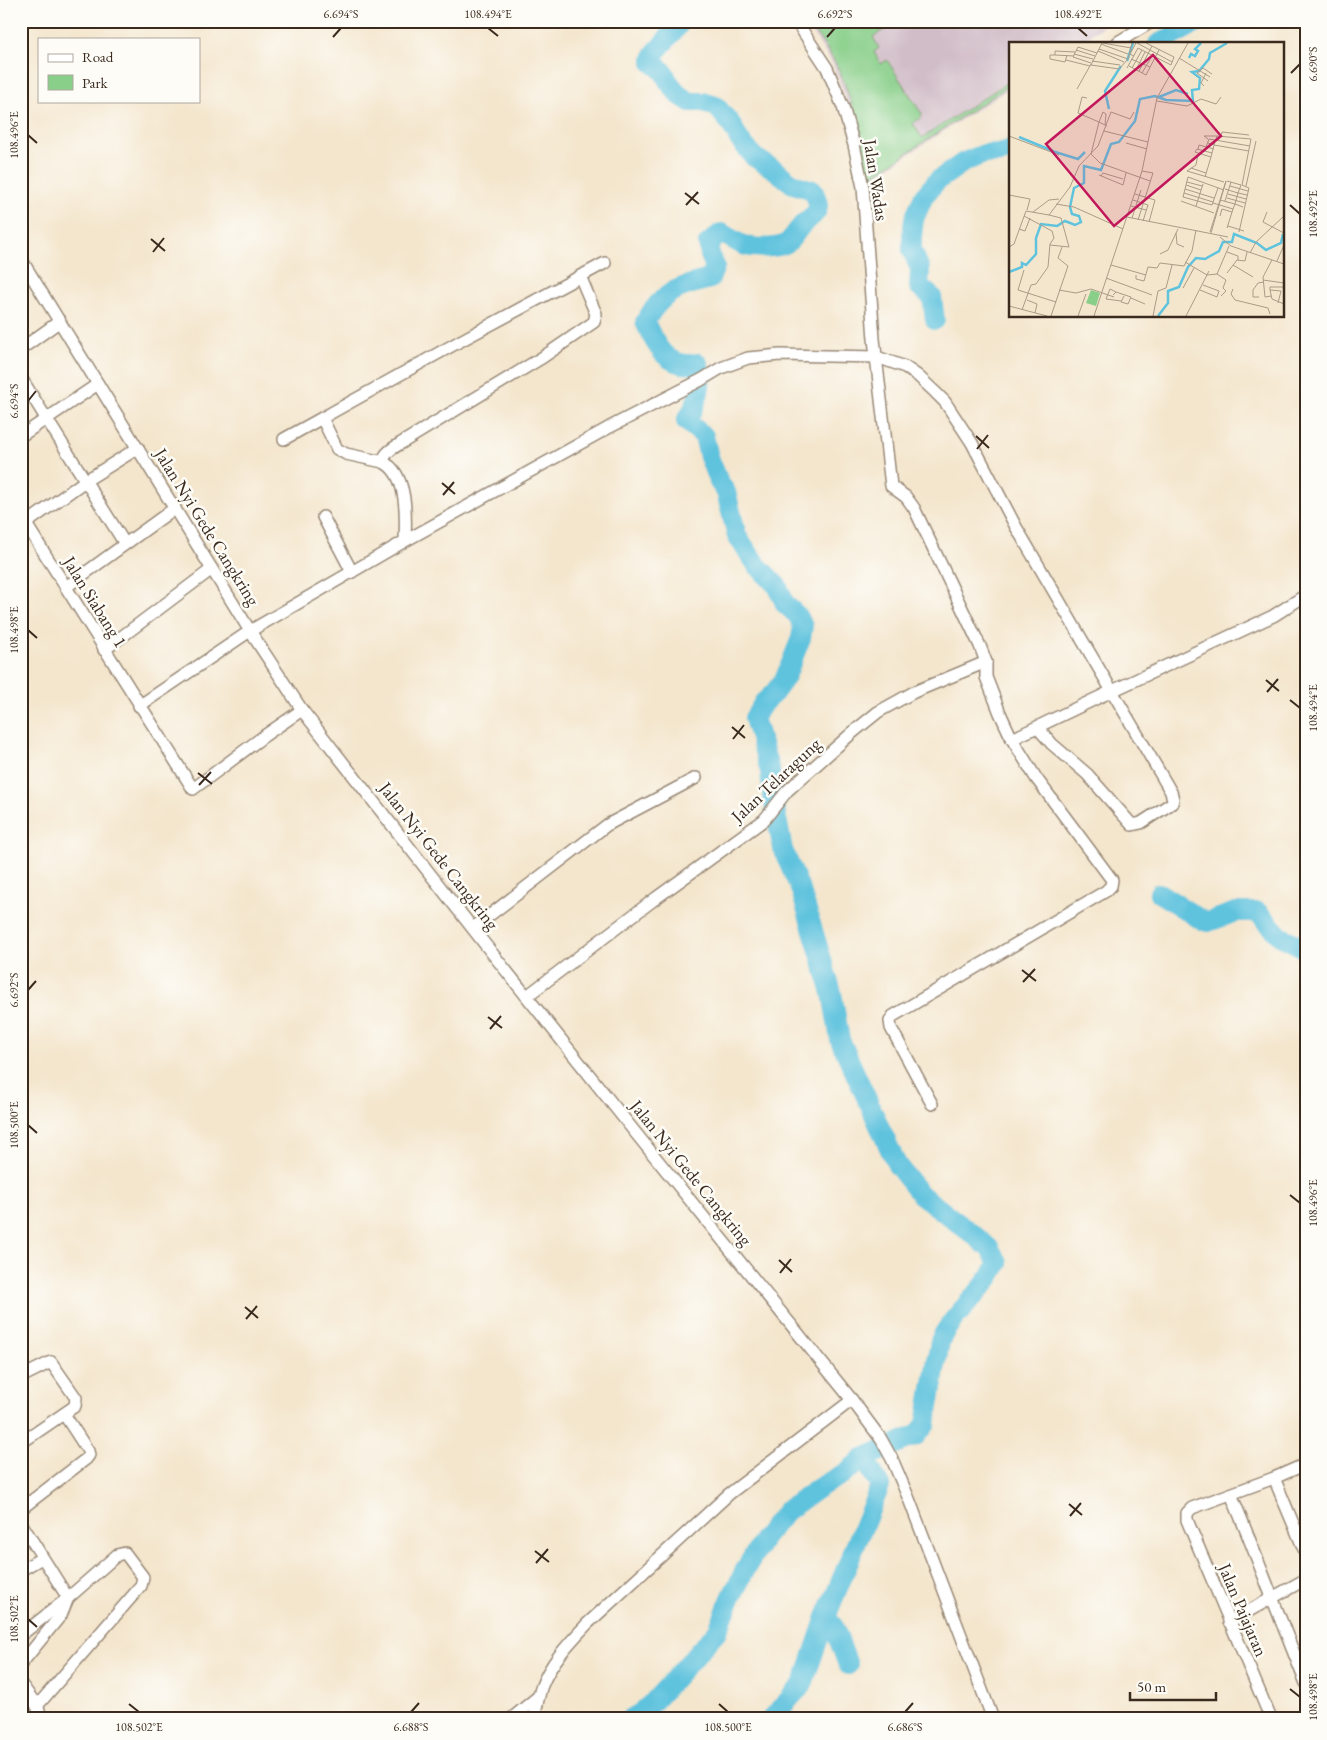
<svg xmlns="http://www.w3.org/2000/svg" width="1327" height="1740" font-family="'EB Garamond',serif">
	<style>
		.industrial { fill: #d1bdc8 }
		.green { fill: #89cf8a; stroke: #627c54 }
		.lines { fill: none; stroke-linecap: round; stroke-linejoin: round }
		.river { stroke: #60c3de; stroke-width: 20 }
		.minor-casing { stroke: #988876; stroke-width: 14 }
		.minor { stroke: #fff; stroke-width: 11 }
		.ticks { fill: none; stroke: #3b2a1e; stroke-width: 2 }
		.labels { text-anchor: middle; stroke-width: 5; stroke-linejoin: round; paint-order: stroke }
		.street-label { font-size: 18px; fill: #3b2a1e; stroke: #fdfcf7 }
		.inset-river { fill: none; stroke: #60c3de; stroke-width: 2.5 }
		.inset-road { fill: none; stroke: #aa9b87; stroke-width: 1 }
		.view { fill: #c2185b; fill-opacity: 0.15; stroke: #c2185b; stroke-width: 2.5 }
		.inset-edge { fill: none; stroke: #3b2a1e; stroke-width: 2.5 }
		.neatline { fill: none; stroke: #3b2a1e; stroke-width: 2 }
		.ticks-label { font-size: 12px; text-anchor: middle; fill: #3b2a1e }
	</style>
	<rect width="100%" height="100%" fill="#fdfcf7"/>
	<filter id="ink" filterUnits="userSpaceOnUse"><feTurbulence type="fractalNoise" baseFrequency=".02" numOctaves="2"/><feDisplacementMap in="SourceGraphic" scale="10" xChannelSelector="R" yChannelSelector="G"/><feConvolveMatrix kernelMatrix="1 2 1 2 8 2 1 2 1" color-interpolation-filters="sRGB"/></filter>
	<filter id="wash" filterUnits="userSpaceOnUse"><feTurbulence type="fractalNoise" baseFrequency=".0096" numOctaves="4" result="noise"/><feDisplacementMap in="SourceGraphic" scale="20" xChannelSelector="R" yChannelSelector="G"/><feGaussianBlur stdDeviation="1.12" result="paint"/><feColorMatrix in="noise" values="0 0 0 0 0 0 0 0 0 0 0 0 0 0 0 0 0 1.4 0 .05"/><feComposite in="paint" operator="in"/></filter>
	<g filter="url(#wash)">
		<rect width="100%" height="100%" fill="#f4e6cd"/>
		<polygon class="industrial" points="805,21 1111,21 1077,44 1011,44 1011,87 868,181 855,123 833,65"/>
		<path class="green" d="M 807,21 L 897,21 L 873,37 L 879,48 L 874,52 L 881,64 L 887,60 L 922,114 L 921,118 L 913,123 L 922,138 L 1011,80 L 1011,84 L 868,179 C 861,141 855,105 839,70 C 831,53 818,37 807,21 Z"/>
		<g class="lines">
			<g class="river">
				<polyline points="1158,44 1200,21"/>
				<polyline points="935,320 932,297 919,286 920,269 912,250 912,236 914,219 924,196 937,181 964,162 984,154 1002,153 1011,149"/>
				<polyline points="1159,893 1203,921 1208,922 1236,912 1258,912 1280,936 1302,947 1306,952"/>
				<polyline points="826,1617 834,1627 848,1665"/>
				<path d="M 630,1719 L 640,1713 L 654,1701 L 718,1630 L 731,1598 L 747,1566 L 764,1538 L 786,1511 L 820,1487 L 845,1473 L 864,1458 L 917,1435 L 926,1424 L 940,1341 C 954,1311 984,1293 998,1263 L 990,1249 L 979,1239 L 920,1194 L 897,1165 L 840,1040 L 832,993 L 801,891 L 783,850 L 772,793 L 770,771 L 754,718 L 764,702 L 774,693 L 785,678 L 801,638 L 803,626 L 798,616 L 785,604 L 778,587 L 756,564 L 737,536 L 726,492 L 719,482 L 709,457 L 704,436 L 686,421 C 697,405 705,381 698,363 C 667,370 656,346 645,322 C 662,292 677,287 710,279 L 715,266 L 710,255 L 708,244 L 721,233 C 728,236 734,241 741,244 C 750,249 778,249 787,243 C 794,237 798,228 805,222 C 820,210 821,209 813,190 L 793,184 L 775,170 L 754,157 L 739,139 L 731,124 L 716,106 L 703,102 L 690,102 L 679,95 L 668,81 L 664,72 L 652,62 L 655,53 L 678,26 L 678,21"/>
				<polyline points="771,1719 803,1684 826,1617 880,1486 864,1458"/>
			</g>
		</g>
	</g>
	<g filter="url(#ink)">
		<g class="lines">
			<defs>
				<g id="minor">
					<polyline points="796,21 827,68 843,107 854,145 863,187 874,339 891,486 906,497 914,508 980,646 986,662 986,677 1000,713 1012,739 1036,778 1112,880 1111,886 1106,891 893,1016 890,1021 891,1028 932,1104"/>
					<polyline points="1118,42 1153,21"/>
					<polyline points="21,259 250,631 302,710 484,943 634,1131 852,1400 881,1439 892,1459 909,1499 993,1719"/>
					<polyline points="21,349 60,321"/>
					<polyline points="21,378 125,544"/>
					<polyline points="21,436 98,384"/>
					<polyline points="284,439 322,418"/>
					<path d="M 383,462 C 384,452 395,447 403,442 L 543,357 L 594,322 L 596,314 L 580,276"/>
					<polyline points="21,516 193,789 264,736 302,710"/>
					<polyline points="323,517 352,572"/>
					<polyline points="21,527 85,481 138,448"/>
					<path d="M 405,541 C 406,518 408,473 383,462 L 346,454 L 337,449 L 322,418 L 464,339 L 605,263"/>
					<polyline points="66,587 175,508"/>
					<polyline points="104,650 212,569"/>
					<polyline points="139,706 250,631 405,541 610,427 701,380 721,368 748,358 780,355 877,357 905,367 918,376 935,392 945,402 972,443 1016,527 1112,691 1273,616 1306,595"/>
					<polyline points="1012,739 1112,691 1171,792 1173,799 1172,803 1141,823 1132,825 1087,774 1052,744 1037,727"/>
					<polyline points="473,928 607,825 696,778"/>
					<polyline points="527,996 656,898 764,820 787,791 852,733 878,712 914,692 986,662"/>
					<polyline points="21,1377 51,1362 76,1398 75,1406 21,1443"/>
					<polyline points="1274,1478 1306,1554"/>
					<path d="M 1231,1494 C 1257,1556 1280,1620 1306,1683"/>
					<polyline points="21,1509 86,1459 89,1455 88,1451 64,1414"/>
					<polyline points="21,1523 68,1598 21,1635"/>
					<polyline points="21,1570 42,1558"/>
					<polyline points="1229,1622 1306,1579"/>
					<polyline points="21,1664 61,1615 68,1598 117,1555 125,1553 143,1577 141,1586 37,1706 21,1684"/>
					<polyline points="32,1719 40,1713 37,1706"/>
					<polyline points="511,1719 539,1696"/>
					<path d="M 534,1719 C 536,1709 538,1698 541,1688 C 550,1663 569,1643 587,1624 L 729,1494 L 852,1400"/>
					<polyline points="1271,1719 1187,1520 1187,1513 1192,1508 1274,1478 1306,1464"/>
				</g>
			</defs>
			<use href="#minor" class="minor-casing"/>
			<use href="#minor" class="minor"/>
		</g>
	</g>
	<path class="ticks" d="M 488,28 L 498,36M 1078,28 L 1087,36M 333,37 L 341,28M 827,37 L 835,28M 1291,73 L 1300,64M 28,135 L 37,143M 685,193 L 699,204M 686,205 L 698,192M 1290,205 L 1300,214M 151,239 L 165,251M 153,252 L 164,238M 28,401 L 36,391M 976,436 L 989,448M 977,449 L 988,435M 442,483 L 455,494M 443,495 L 454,482M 28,630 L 37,638M 1266,680 L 1279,691M 1267,692 L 1278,679M 1290,700 L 1300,708M 732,727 L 745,738M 733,739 L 744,725M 198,773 L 212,784M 199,785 L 211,772M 1022,970 L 1036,981M 1023,982 L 1035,969M 28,990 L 36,981M 488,1017 L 502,1028M 490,1029 L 501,1016M 28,1125 L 37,1133M 1290,1195 L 1300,1203M 779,1260 L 792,1272M 780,1273 L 791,1259M 245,1307 L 258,1318M 246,1319 L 257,1306M 1069,1504 L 1082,1515M 1070,1516 L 1081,1503M 535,1551 L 549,1562M 536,1563 L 548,1549M 28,1619 L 37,1627M 1290,1689 L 1300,1697M 129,1704 L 139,1712M 719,1704 L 728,1712M 411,1712 L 419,1703M 905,1712 L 913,1703"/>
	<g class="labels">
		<g class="street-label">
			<text transform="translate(876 180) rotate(81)" y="6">Jalan Wadas</text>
			<text transform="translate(207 527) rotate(58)" y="6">Jalan Nyi Gede Cangkring</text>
			<text transform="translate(95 602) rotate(58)" y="6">Jalan Siabang 1</text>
			<text transform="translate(776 780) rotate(-43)" y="6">Jalan Telaragung</text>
			<text transform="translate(439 856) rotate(52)" y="6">Jalan Nyi Gede Cangkring</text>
			<text transform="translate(691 1173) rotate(51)" y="6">Jalan Nyi Gede Cangkring</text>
			<text transform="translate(1243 1610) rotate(67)" y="6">Jalan Pajajaran</text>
		</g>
	</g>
	<g transform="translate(1009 42)">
		<rect width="275" height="275" fill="#f4e6cd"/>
		<path d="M 82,248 L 91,251 L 87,264 L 77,261 Z" fill="#89cf8a"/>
		<path class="inset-river" d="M 180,16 L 182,12 L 186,14 L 189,9 L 186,7 L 192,1M 118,19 L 124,1M 150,55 L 167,48 L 179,52M 100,67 L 96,49 L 112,24M 10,95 L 44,109M 43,109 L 69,117 L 76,110M 0,230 L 13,225 L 13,221 L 17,223 L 27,212 L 27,196 L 32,182 L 48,184 L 56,179 L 66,183 L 72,180 L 70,174 L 63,172 L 61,165 L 65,146 L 75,141 L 75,124 L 92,128 L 102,102 L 110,100 L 126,79 L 131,57 L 146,54 L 157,58 L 184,59 L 183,48 L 190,47 L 191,36 L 183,30 L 190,29 L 200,17 L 201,11 L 218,1M 149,274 L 159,261 L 159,249 L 170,245 L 179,225 L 187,216 L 196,217 L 210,209 L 214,200 L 223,200 L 225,192 L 248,201 L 257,208 L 272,201 L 274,192"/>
		<path class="inset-road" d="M 93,1 L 82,23 L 110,27 L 119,17 L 123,1M 94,1 L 122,6M 128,1 L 163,20M 92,2 L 119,12M 129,6 L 162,23 L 165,15 L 137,1M 90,7 L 119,17M 67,8 L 86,14M 89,9 L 115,20M 65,12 L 84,17M 46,13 L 41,13 L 41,17 L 56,20 L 58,13M 65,14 L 46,13 L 46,9 L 66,10M 125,14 L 121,12 L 127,1M 170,16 L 201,35M 122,17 L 141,25M 57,18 L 81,24M 83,19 L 111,23M 82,21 L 64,15 L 69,5 L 88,11M 120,24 L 137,33 L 150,8M 118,26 L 129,6M 123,26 L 133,8M 127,28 L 136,10M 130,29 L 143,4M 133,31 L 143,14M 199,39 L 188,31 L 194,26 L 203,32M 195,44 L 192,41 L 197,31M 68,47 L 82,22M 78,56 L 73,55 L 69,71 L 90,80 L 82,112 L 91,121 L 141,139M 148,59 L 178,64 L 192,57 L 207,62 L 212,55M 96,83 L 97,72 L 94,70 L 90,80 L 98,84M 95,89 L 139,100M 0,94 L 50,113M 208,94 L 242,97 L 233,143M 212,94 L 213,90 L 240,93M 117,101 L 138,107M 199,101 L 205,103 L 208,94 L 195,94 L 199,97M 197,105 L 200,97 L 241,104M 189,107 L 190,103 L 205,107M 186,110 L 202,115 L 196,135M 186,110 L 188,107 L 203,111M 189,112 L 187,123 L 178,129 L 215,140M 202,115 L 205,103 L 240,109M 182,126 L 197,131M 90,133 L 114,143 L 117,131M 92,134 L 94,131 L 114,137M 178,140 L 193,144M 177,143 L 192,148M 221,144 L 239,149M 237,144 L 247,99M 209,146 L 203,163 L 174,155 L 179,135 L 215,148M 176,147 L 205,156M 216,147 L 229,151 L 232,143 L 218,139M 175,151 L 204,160M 126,152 L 146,158 L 140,180M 219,152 L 237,157M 0,153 L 21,157 L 18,168M 218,156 L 236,161M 124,158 L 139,163 L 134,179M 211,158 L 226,162 L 224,167M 172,159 L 205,171M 216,159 L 222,140M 204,161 L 224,167 L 218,186M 47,162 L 65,165 L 114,187M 122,164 L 137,168M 187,164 L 194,142M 234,165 L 226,162 L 229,151 L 238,153M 24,170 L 40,158 L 50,157M 258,170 L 254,180 L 275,191M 40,173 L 52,176 L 60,205 L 41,203M 211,174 L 213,167 L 223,170M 118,175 L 219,195M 123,176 L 132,148M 129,178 L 144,131 L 133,129M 219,184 L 235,189M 10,187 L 16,189 L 21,176M 201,190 L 217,139 L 202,191M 230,190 L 240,146 L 233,143M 167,191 L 168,202 L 175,205M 211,195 L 222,204 L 275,222M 0,205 L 5,202 L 17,169 L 40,173 L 61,145 L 70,124 L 89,104 L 102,70 L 121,77 L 125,70M 218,210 L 229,214 L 229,218M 241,211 L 247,200 L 275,174M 151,212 L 159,208 L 169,187M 268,219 L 275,203M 176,220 L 198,233 L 208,232 L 220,204M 102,223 L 137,233M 224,223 L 244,235M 15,228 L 9,248 L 47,260M 218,231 L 228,218 L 236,219 L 238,210M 208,232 L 217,238 L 214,246 L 217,249 L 212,254M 127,233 L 127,237 L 135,239 L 139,225 L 148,226 L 151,221 L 175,224 L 183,209 L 187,188M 97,236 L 143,253M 254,238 L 275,241M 275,245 L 261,245 L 261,248 L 263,257 L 275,262M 174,246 L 185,226M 224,247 L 222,252 L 226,258 L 259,266 L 261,272M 50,248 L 67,251 L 82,247 L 105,255M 191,248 L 208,255 L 210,249 L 194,243M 261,248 L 272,249 L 269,261M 107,250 L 101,247 L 97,257 L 112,259M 104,253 L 107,250 L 122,255 L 119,262 L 112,260 L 115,254M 262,254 L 256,255 L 254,235 L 263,218M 250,255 L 244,255 L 244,248 L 249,241 L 255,240M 122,256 L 136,262M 18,258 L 28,262 L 26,271M 0,264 L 38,274M 13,268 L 22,243 L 27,242 L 39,225 L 41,202 L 45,196 L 43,189 L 15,174M 42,274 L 59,224 L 49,216 L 53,205M 69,274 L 77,252M 85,274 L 133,129 L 148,56 L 179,1M 144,274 L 149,249 L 157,246 L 163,223M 177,274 L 200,229"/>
		<path class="view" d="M 144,13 L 212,94 L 105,184 L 37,102 Z"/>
		<rect width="275" height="275" class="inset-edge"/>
	</g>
	<rect width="1327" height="1740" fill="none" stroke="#fdfcf7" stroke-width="55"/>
	<rect x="38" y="38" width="162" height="65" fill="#fdfcf7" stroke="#afa8a0"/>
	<rect x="48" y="54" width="25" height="8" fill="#ffffff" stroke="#afa8a0"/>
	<text x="82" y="62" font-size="15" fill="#3b2a1e">Road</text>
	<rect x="48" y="75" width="25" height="15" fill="#89cf8a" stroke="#afa8a0"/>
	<text x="82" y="88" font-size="15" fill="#3b2a1e">Park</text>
	<path d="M1130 1692v8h86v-8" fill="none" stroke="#3b2a1e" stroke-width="2.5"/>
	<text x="1137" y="1692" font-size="15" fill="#3b2a1e" stroke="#fdfcf7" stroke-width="4" paint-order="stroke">50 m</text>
	<rect x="28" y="28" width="1272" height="1684" class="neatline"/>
	<g class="ticks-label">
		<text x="341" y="18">6.694°S</text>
		<text x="488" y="18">108.494°E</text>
		<text x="835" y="18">6.692°S</text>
		<text x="1078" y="18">108.492°E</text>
		<text transform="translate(1313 64) rotate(-90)" y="4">6.690°S</text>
		<text transform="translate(14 135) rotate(-90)" y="4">108.496°E</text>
		<text transform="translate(1313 214) rotate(-90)" y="4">108.492°E</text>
		<text transform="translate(14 401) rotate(-90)" y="4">6.694°S</text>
		<text transform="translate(14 630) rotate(-90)" y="4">108.498°E</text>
		<text transform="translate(1313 708) rotate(-90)" y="4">108.494°E</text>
		<text transform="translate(14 990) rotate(-90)" y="4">6.692°S</text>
		<text transform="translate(14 1125) rotate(-90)" y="4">108.500°E</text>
		<text transform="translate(1313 1203) rotate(-90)" y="4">108.496°E</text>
		<text transform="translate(14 1619) rotate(-90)" y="4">108.502°E</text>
		<text transform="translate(1313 1697) rotate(-90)" y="4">108.498°E</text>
		<text x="139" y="1731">108.502°E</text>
		<text x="411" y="1731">6.688°S</text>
		<text x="728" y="1731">108.500°E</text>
		<text x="905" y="1731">6.686°S</text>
	</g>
</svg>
